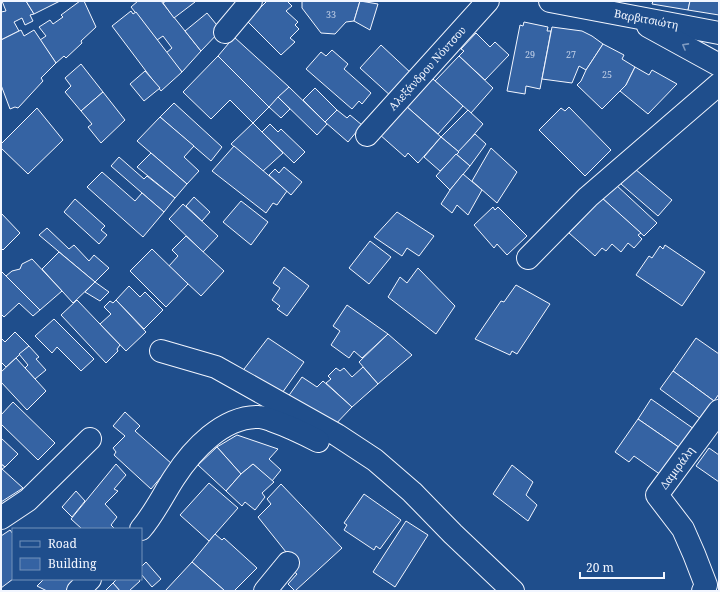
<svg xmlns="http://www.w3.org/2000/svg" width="720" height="592" font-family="'Noto Serif',serif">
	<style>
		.building { fill: #3563a3; stroke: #f2f6ff }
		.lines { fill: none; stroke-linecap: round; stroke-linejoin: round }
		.street-casing { stroke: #f2f6ff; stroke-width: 24 }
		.street { stroke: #1f4e8c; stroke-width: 22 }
		.oneway { stroke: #7e9ac0 }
		.labels { text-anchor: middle; stroke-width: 3; stroke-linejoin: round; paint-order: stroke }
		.number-label { font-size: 9px; fill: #c3d1e8 }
		.street-label { font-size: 11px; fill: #f2f6ff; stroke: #1f4e8c }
	</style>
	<rect width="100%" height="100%" fill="#1f4e8c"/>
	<g class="building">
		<polygon points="2,1 26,1 34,14 30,15 33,21 25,25 22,18 14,22 19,31 1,40 1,12 6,11"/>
		<polygon points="26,1 60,1 34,14"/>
		<polygon points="80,1 84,1 96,27 81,41 82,43 66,58 64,56 56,63 40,40 46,36 39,27 50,20 53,24 63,17 61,15"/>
		<polygon points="138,1 161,1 201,51 182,72 166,53 172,48 163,36 157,40 131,7"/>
		<polygon points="166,1 194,1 195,2 174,18 163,3"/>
		<polygon points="267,1 287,1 292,6 286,11 298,22 295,25 299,29 290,38 295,42 281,55 247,21"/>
		<polygon points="302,1 360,1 354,21 346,22 335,34 321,33 302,8"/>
		<polygon points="360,1 378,4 370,30 354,21"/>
		<polygon points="653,1 690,1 688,10 652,4"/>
		<polygon points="690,1 719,1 719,15 688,10"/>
		<polygon points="131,11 133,14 136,12 182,72 161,91 112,26"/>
		<polygon points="207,13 221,30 201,51 185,31"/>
		<polygon points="524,22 548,27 547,31 551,31 540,89 526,86 525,94 507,91 520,25 523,26"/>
		<polygon points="552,27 582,31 592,36 603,44 586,70 579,66 572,83 542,79"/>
		<polygon points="21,30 24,36 34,30 56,63 41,78 43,81 18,108 15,107 10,109 1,85 1,40"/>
		<polygon points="476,33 490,47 495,42 509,55 485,80 459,56 464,51 461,49"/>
		<polygon points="234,37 289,87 269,107 218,56"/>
		<polygon points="603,44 624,55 622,59 635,67 626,85 602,109 577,85 581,81 586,70"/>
		<polygon points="381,45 412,74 392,97 360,68"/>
		<polygon points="332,50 348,64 344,69 371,93 362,104 359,101 352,109 306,69 321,52 326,56"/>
		<polygon points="218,56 269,107 253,123 230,100 211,119 183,92"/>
		<polygon points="459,56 493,88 471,113 435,81"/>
		<polygon points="81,64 103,92 81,111 65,92 71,86 65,78"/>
		<polygon points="635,67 649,75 652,70 677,84 648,114 620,91 626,85"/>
		<polygon points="145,71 160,88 144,101 130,84"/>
		<polygon points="433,79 463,106 438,134 406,106"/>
		<polygon points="289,87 327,124 317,135 278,97"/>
		<polygon points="315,88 337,110 325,122 303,100"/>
		<polygon points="103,92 125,120 101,143 88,127 92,124 81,111"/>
		<polygon points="278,97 290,109 281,118 269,107"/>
		<polygon points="174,103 222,147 211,161 160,117"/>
		<polygon points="406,106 441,137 418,163 408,153 405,157 379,134"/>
		<polygon points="569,107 611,150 585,176 539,130 561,108 565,111"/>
		<polygon points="37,108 63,140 28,174 1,148 1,144"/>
		<polygon points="337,110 347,118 350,115 362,125 348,142 325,122"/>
		<polygon points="468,110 483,124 459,152 441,137"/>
		<polygon points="160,117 194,146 184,157 199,171 187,184 137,141"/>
		<polygon points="253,123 283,153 263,171 231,144"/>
		<polygon points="270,124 278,132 281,129 305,152 294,163 262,132"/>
		<polygon points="475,134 486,144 470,166 456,154"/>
		<polygon points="441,137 459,152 440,171 424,157"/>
		<polygon points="234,146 287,191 277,205 273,203 266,213 212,171"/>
		<polygon points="491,148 517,172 497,203 472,181"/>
		<polygon points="151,153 187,184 175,198 137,167"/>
		<polygon points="456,154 470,166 450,190 436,176"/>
		<polygon points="119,157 144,179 147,176 175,198 164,212 111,166"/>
		<polygon points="284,167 302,182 291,195 269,175 275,169 279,173"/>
		<polygon points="635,169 672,200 658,216 621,184"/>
		<polygon points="102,172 135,201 142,193 164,212 143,237 87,187"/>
		<polygon points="463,174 482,190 468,215 457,205 452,213 441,204 450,190"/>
		<polygon points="615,184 657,223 644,236 602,198"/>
		<polygon points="194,197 210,212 202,221 186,206"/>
		<polygon points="602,198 641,233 638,235 642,239 634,248 628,243 621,252 612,244 606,251 602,248 595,256 569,233"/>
		<polygon points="75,199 105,226 101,230 107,235 99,244 64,212"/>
		<polygon points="241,201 268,222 251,245 223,222"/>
		<polygon points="183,204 218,236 203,252 169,219"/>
		<polygon points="493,207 495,210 498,207 527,236 507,255 497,244 494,248 474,225"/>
		<polygon points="397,212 434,236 419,256 407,248 402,256 374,237"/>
		<polygon points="1,213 20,233 3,250 1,248"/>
		<polygon points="47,228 69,249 74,245 89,261 94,255 109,268 95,282 39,235"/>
		<polygon points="186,236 224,271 201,296 169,266 178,256 172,250"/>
		<polygon points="370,241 391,257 369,284 349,268"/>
		<polygon points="665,245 705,272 682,306 636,275 649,256 652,258 660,246 663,249"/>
		<polygon points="152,249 188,284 166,307 130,271"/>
		<polygon points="59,252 95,282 73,303 42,269"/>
		<polygon points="32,259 62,291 40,310 6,276 12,271 20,269 22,264"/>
		<polygon points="284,267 309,286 287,316 277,309 280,306 272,300 280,288 273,283"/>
		<polygon points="418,268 455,306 436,334 388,297 400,277 407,283"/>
		<polygon points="2,272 40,310 33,316 19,303 4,317 1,314 1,273"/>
		<polygon points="95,282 109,292 100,301 85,292"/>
		<polygon points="516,285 550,304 517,354 512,351 510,355 475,339 501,301 504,302"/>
		<polygon points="129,286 140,297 145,292 163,310 144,329 116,300"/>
		<polygon points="77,300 120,345 117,349 118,351 106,363 61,315"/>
		<polygon points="116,300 146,332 126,351 100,324 111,314 104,307 110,301 113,303"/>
		<polygon points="347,305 388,334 362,358 354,351 349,358 331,345 340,331 333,326"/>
		<polygon points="54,319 94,359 81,371 57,347 52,353 35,336"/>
		<polygon points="15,332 29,346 6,367 1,362 1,338 5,342"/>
		<polygon points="388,334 412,355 378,384 359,362"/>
		<polygon points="268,338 304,362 280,396 241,373"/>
		<polygon points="696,338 719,354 719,394 714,401 673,371"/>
		<polygon points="29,346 39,357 36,359 46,370 35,379 25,368 28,365 19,354"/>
		<polygon points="16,358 46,391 27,410 1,382 1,372"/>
		<polygon points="363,367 378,384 352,407 326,383 331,379 328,376 336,368 340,371 344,368 352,377"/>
		<polygon points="673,371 714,401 701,419 660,389"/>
		<polygon points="302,377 317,387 323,381 352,407 331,429 285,401"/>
		<polygon points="651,399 694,429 680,448 638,419"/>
		<polygon points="13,402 55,443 38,460 1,424 1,415"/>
		<polygon points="125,412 140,426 135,431 172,464 151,489 114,455 116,452 113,448 125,436 113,426"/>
		<polygon points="638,419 680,448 661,475 634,456 629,462 615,452"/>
		<polygon points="237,435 278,449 269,459 281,470 272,481 253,464 241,474 217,447"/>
		<polygon points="1,438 18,454 5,467 1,464"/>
		<polygon points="217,447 241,474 226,491 198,465"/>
		<polygon points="709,448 719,455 719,482 696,466"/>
		<polygon points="1,464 5,467 2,469 23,488 1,502"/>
		<polygon points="116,464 126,475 114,489 118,491 105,504 117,517 111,525 115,529 82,529 71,519"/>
		<polygon points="253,464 274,482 262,493 265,497 255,510 245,502 242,506 226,491 241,474"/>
		<polygon points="512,465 533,482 526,495 537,505 528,521 493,494"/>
		<polygon points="209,483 238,508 209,541 180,515"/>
		<polygon points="281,484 342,548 295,591 288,584 297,574 293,571 298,567 258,517 271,504 267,499"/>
		<polygon points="76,491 85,501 72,517 62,507"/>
		<polygon points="364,494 401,520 380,549 376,546 374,550 344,530 347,525 344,523"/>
		<polygon points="406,521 428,535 395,587 373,572"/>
		<polygon points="10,530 13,534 13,579 1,588 1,536"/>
		<polygon points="215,534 222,540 224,538 257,568 234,591 225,591 192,562"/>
		<polygon points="146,562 161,579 152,587 141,574 141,567"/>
		<polygon points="192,562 225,591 165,591"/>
		<polygon points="44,579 77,579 65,591 47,591 37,586"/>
		<polygon points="117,579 138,579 140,581 129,591 120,591 113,583"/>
		<polygon points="113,583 120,591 105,591"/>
	</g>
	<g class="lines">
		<defs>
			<g id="street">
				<path id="s1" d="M 550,1 L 719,33"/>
				<polyline points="648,26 719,65"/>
				<polyline points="225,32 251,1"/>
				<path id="s2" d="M 367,135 L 488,1"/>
				<polyline points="528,258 588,197 719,84"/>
				<polyline points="161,351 216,367 337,435 375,460 412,492 453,534 513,591"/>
				<polyline points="1,518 28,500 90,439"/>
				<path d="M 141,529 C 154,514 163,495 174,478 C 192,450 223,416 259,417 C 263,417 268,419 271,420 C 288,426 303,433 318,441"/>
				<polyline points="78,591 90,579"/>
				<polyline points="265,591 288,563"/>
				<path id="s3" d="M 703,591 L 706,585 L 694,554 L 683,529 L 657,495 L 719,411"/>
			</g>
		</defs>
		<use href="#street" class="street-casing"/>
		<use href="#street" class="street"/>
	</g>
	<defs><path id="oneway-chevron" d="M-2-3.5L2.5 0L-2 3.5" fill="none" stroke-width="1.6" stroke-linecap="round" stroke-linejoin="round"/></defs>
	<use class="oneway" href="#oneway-chevron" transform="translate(685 46) rotate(-151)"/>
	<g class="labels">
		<g class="number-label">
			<text x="331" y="18">33</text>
			<text x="530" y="58">29</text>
			<text x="571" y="58">27</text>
			<text x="607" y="78">25</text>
		</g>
		<g class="street-label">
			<text dy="4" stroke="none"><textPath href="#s1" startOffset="98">Βαρβιτσιώτη</textPath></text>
			<text dy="4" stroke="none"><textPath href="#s2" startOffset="90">Αλεξάνδρου Νόυτσου</textPath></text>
			<text dy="4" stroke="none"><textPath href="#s3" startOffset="144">Δαμιράλη</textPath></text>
		</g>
	</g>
	<rect width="720" height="592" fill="none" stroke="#f2f6ff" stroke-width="4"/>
	<rect x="12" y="528" width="130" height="52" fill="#1f4e8c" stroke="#7391ba"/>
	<rect x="20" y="541" width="20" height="6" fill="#1f4e8c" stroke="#7391ba"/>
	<text x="48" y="548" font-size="12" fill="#f2f6ff">Road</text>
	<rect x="20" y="558" width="20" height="12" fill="#3563a3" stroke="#7391ba"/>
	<text x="48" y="568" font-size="12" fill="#f2f6ff">Building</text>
	<path d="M580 572v6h84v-6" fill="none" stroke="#f2f6ff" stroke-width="2"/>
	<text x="586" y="572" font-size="12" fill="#f2f6ff" stroke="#1f4e8c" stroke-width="3" paint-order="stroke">20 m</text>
</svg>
